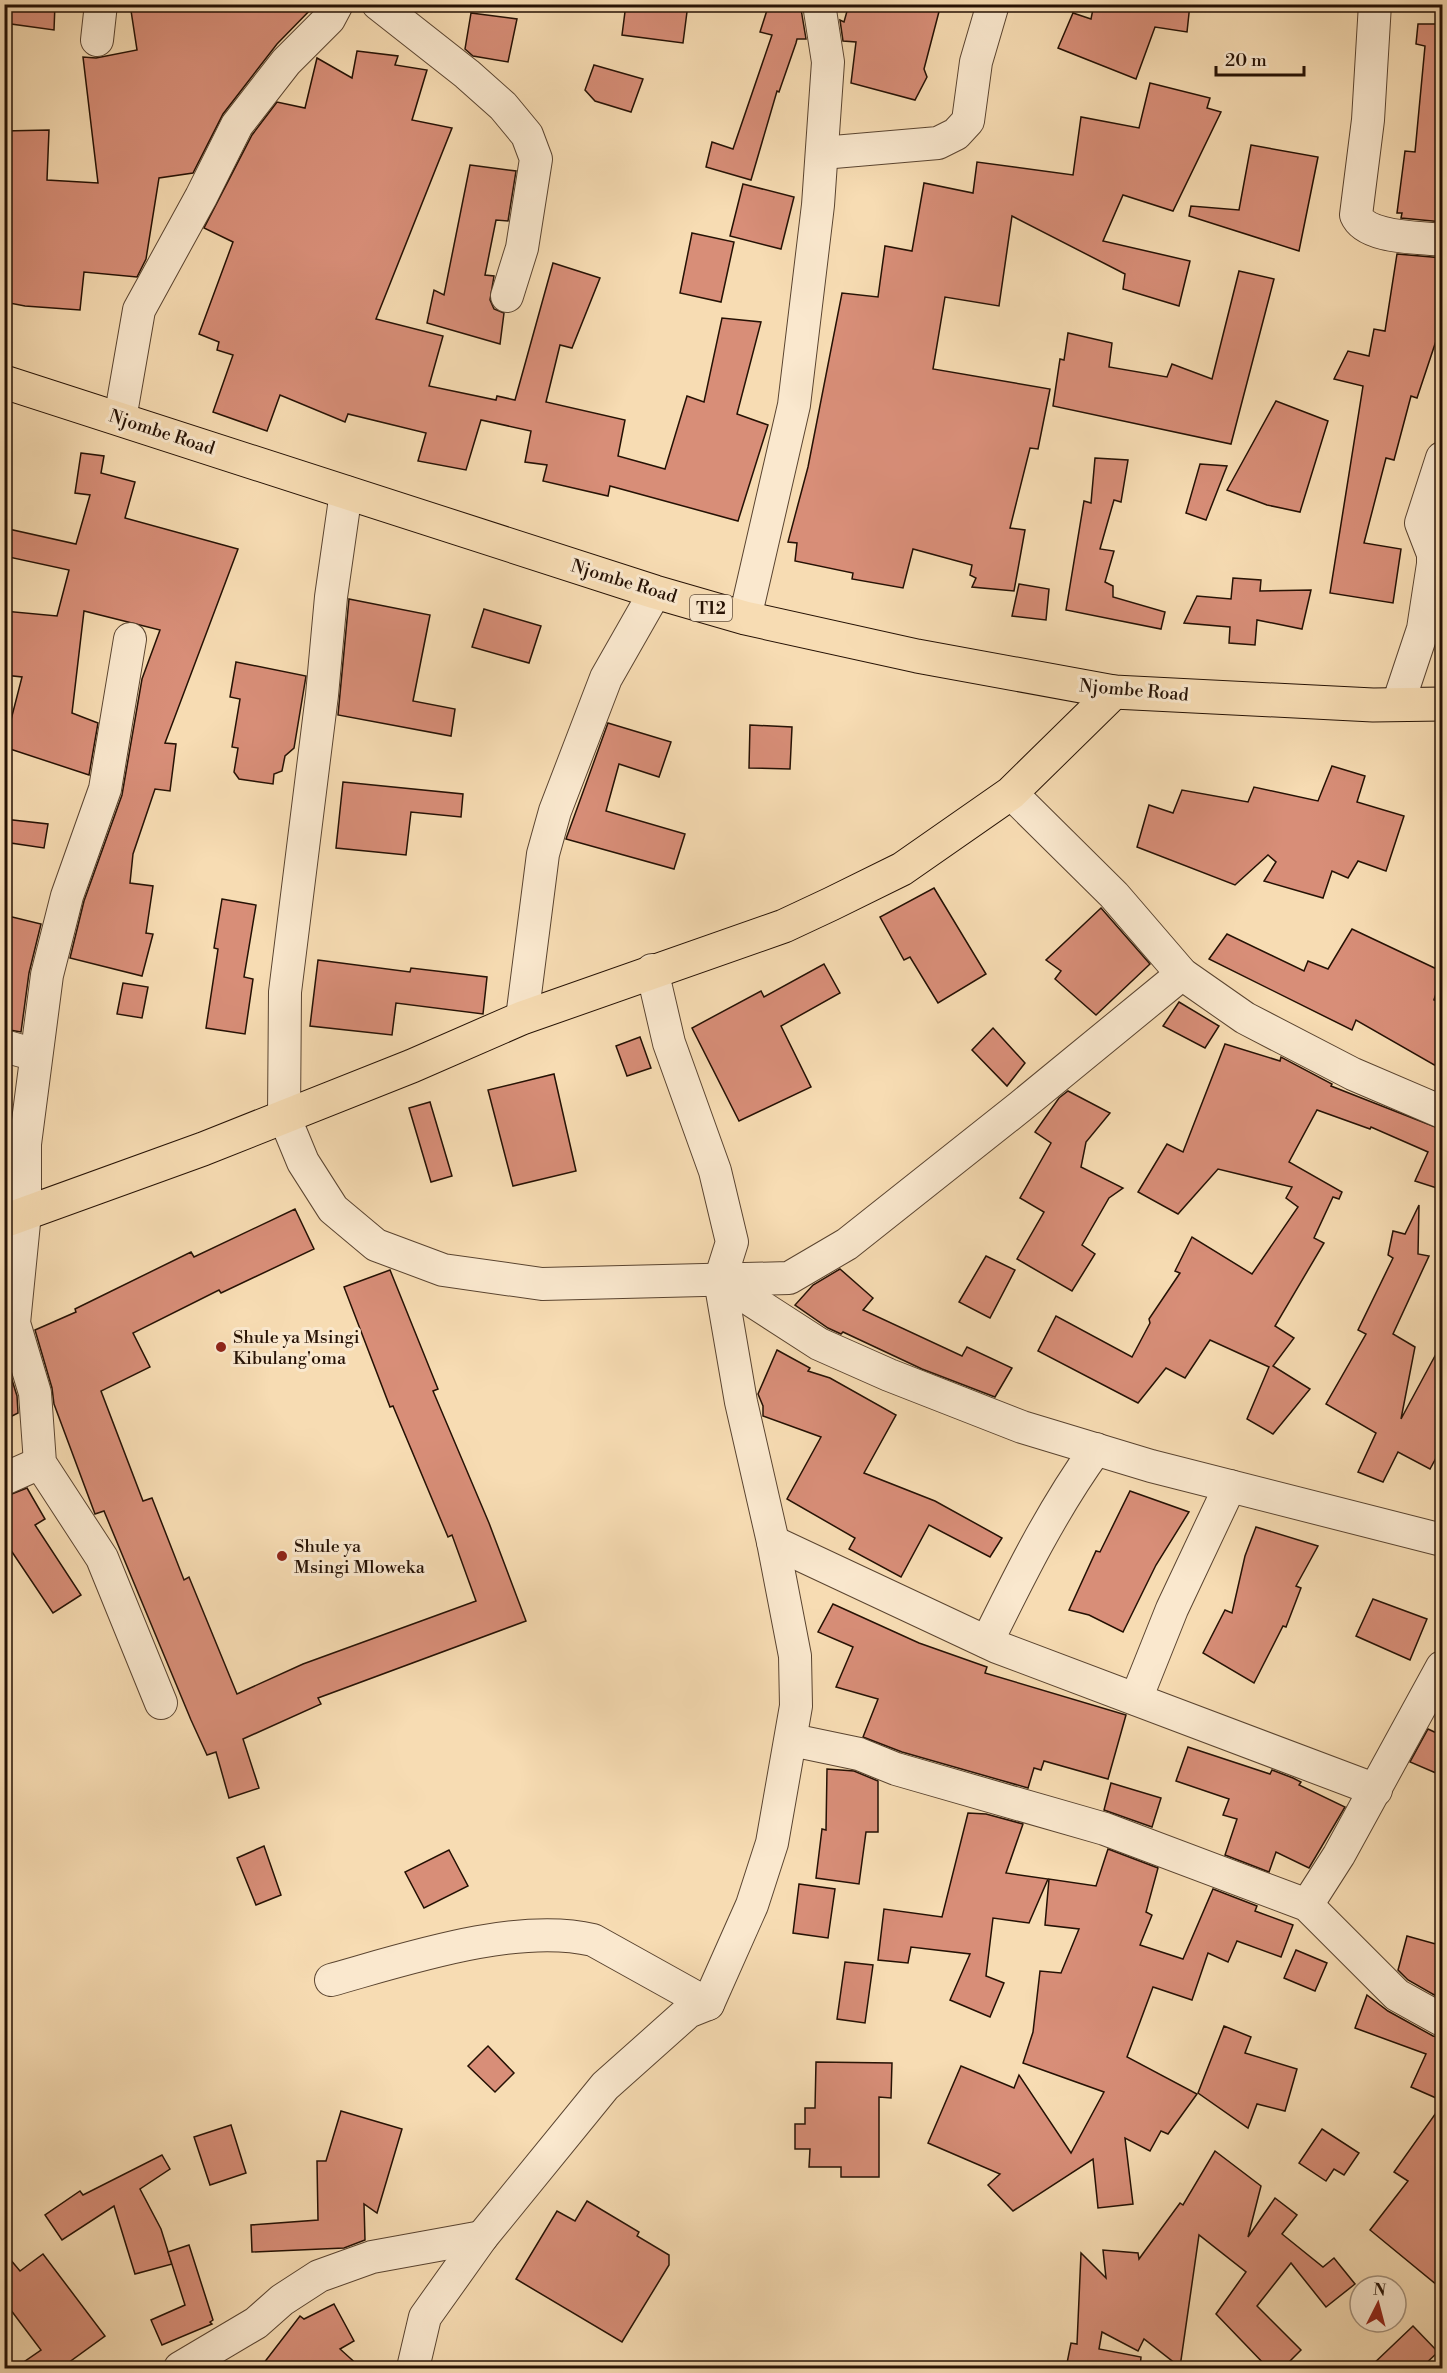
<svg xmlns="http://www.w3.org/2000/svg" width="1447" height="2373" font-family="'Libre Bodoni',serif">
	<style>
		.building { fill: #d88e78; stroke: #251104; stroke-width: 1.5 }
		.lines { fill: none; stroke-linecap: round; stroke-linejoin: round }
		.minor-casing { stroke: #5a4430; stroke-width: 34 }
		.major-casing { stroke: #251104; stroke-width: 35 }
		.highway-casing { stroke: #251104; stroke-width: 35 }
		.minor { stroke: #fae8ce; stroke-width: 32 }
		.major { stroke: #f7dcb3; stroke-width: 33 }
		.highway { stroke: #f7dcb3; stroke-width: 33 }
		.poi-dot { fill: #8f2418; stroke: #fae8ce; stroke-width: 2 }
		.labels { text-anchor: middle; stroke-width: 6; stroke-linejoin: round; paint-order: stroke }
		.shield { fill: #fae8ce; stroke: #655241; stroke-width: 1.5 }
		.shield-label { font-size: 16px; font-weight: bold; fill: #251104 }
		.street-label { font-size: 18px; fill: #251104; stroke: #fae8ce }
		.poi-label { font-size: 18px; fill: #251104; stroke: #fae8ce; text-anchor: start }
	</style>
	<rect width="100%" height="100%" fill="#f7dcb3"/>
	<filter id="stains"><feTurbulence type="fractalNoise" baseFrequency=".00333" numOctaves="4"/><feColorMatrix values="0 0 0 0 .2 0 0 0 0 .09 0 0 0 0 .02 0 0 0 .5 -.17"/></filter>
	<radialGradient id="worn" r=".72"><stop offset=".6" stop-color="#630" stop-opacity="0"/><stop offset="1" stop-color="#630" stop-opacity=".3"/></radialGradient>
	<g class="building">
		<polygon points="4,4 55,4 54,30 4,23"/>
		<polygon points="130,4 316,4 277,44 223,114 193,173 159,178 146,259 137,277 84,272 80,310 25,306 4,302 4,131 49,130 47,180 98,183 83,57 96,58 137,50"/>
		<polygon points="626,4 688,4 683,43 622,35"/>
		<polygon points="769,4 788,4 801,9 806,39 797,39 796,43 779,92 777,91 751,180 706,167 712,142 733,149 772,35 760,32"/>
		<polygon points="849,4 941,4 924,69 927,77 915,100 851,83 856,42 843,41 840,20 844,22"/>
		<polygon points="1094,4 1190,4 1187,32 1155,27 1136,79 1058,48 1073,13 1091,19"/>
		<polygon points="471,13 517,19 508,62 473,56 465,49"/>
		<polygon points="1418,24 1443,24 1443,222 1401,218 1402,213 1397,213 1405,151 1415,152 1425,46 1416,44"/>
		<polygon points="357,51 398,56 395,65 427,70 412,120 452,128 376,319 443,336 429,386 496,400 497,396 515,400 553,263 600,278 572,348 560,345 546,402 625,420 618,456 665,469 687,396 704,402 722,318 761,322 737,414 768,425 738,521 610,486 608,496 543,481 547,465 525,462 531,431 481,420 466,470 418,461 426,433 348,414 345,422 280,395 267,431 213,412 233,355 217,350 219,342 199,334 233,242 204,228 252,135 277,102 305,108 317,58 352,78"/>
		<polygon points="594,65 643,79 631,112 595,101 585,90"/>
		<polygon points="1150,83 1210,98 1207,108 1221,112 1173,211 1123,195 1103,241 1190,261 1179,306 1123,289 1125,274 1012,216 999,306 945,297 933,369 1050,389 1038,449 1030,448 1010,528 1025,530 1014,591 972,587 976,578 970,575 972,565 913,549 903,588 852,579 853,573 795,561 797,543 788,542 808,467 842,293 878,297 885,246 912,251 924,183 973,193 977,162 1073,175 1081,117 1139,128"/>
		<polygon points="1251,145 1318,157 1299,251 1189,216 1191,206 1239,210"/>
		<polygon points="470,165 516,171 508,221 496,220 485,275 494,276 490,300 494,309 504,313 500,344 427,323 434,290 444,295"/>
		<polygon points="743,184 794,197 781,249 730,236"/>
		<polygon points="692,233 734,242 721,302 680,293"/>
		<polygon points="1397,254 1443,258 1443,270 1436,341 1417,398 1411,396 1394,460 1386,458 1364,543 1401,549 1393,603 1330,593 1363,386 1334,379 1348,351 1369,356 1374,329 1385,331"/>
		<polygon points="1239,271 1274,279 1231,444 1053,406 1060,359 1064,360 1068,333 1112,343 1109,367 1167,377 1172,364 1212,379"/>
		<polygon points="1276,401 1328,421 1300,512 1267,505 1227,490"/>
		<polygon points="81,453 104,456 101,473 135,482 125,518 238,549 165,743 176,744 170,791 155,789 133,854 130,883 153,886 146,933 153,934 142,976 70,958 84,901 122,795 142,679 160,630 84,611 72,713 98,723 89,775 4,747 22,677 4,675 4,611 57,616 69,570 4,556 4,528 76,544 90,495 75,493"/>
		<polygon points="1095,458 1128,460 1121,502 1114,500 1100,549 1114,551 1105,582 1113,586 1113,597 1165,612 1161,629 1066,610 1084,501 1091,503"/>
		<polygon points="1200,464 1227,466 1206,520 1186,513"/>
		<polygon points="1233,578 1261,580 1260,591 1311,590 1302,629 1257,620 1255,645 1229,643 1230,627 1184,623 1197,596 1231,599"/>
		<polygon points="1019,584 1049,589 1046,620 1012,616"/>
		<polygon points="349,599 430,615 413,701 455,709 451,736 338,715"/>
		<polygon points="484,609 541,626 529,663 472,647"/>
		<polygon points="236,662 306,676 294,748 285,756 282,771 274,774 273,784 239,779 234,772 238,748 232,747 240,699 230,697"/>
		<polygon points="608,723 671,742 659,777 619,764 606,811 685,834 674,869 566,839"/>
		<polygon points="750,725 792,727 790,769 749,768"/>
		<polygon points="1332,766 1365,776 1357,802 1404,816 1386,871 1358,861 1348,878 1332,871 1323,898 1264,881 1276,862 1268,855 1235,885 1137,847 1149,805 1173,813 1182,790 1248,802 1254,787 1318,801"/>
		<polygon points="343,782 463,794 461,817 411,812 406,855 336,848"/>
		<polygon points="4,819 48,824 44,848 4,842"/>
		<polygon points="934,888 986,974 938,1003 910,957 904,960 880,917"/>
		<polygon points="222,899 256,905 244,977 253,979 245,1034 206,1028 218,949 214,948"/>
		<polygon points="1101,908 1150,964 1096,1015 1055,979 1061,971 1046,960"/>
		<polygon points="4,915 41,924 29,973 21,1032 4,1029"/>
		<polygon points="1352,929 1443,972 1434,1000 1443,1005 1443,1070 1356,1020 1352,1030 1209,959 1227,934 1304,971 1308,961 1328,969"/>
		<polygon points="318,960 410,972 411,968 487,977 483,1014 396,1003 392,1035 310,1026"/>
		<polygon points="824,964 840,993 781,1026 811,1087 739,1121 692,1028 761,991 764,997"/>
		<polygon points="123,983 148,987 142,1018 117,1014"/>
		<polygon points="1179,1002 1219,1026 1205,1048 1163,1026"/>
		<polygon points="993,1028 1025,1063 1007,1086 972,1050"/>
		<polygon points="640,1037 651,1068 627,1076 616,1046"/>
		<polygon points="1225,1044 1280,1061 1281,1057 1332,1084 1331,1086 1443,1130 1443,1190 1415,1181 1428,1152 1371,1127 1370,1129 1317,1110 1289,1162 1342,1192 1339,1199 1333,1197 1314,1238 1324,1243 1275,1326 1294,1338 1273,1366 1310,1389 1273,1434 1247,1419 1269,1367 1210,1340 1185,1378 1166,1368 1138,1403 1038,1351 1056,1316 1132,1357 1150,1323 1149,1319 1180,1273 1175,1271 1192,1237 1252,1274 1298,1207 1286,1198 1292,1187 1218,1169 1178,1214 1138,1192 1167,1144 1183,1152"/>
		<polygon points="554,1074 576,1171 513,1186 488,1090"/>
		<polygon points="1068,1091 1110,1113 1086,1142 1081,1167 1123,1188 1109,1198 1082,1245 1095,1254 1072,1291 1017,1259 1044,1212 1020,1198 1051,1143 1035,1132 1059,1098"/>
		<polygon points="430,1102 452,1176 431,1182 409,1108"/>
		<polygon points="1419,1205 1418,1254 1429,1256 1393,1334 1415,1347 1401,1419 1443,1341 1443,1445 1430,1469 1398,1452 1383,1482 1358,1472 1376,1433 1326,1404 1366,1334 1358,1330 1393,1258 1388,1255 1393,1231 1405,1234"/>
		<polygon points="295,1209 314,1249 221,1293 219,1290 133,1333 150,1367 101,1391 143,1501 152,1498 184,1580 189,1577 237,1694 303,1664 476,1601 452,1535 448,1537 393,1406 390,1407 344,1287 390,1270 438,1389 433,1391 489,1523 526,1621 318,1698 321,1704 243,1739 259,1788 229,1798 216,1752 207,1755 191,1720 104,1511 95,1514 54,1404 52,1388 35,1330 76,1312 75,1309 191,1252 194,1257"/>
		<polygon points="986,1256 1015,1270 990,1318 959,1302"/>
		<polygon points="840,1269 873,1298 863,1310 962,1356 967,1347 1012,1368 995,1397 922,1369 843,1332 841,1334 828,1328 795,1305 813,1285"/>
		<polygon points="777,1350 810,1368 808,1371 830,1378 896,1415 864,1473 935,1501 1002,1538 990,1557 929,1525 901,1577 849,1549 855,1538 787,1499 821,1437 763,1416 763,1406 758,1394"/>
		<polygon points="4,1354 17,1396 18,1413 4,1420"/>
		<polygon points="27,1488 45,1519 35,1525 81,1595 53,1613 4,1540 4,1497"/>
		<polygon points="1130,1491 1189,1512 1156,1565 1123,1632 1089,1615 1069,1610 1096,1551 1100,1552"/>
		<polygon points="1256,1527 1318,1546 1296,1586 1301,1588 1286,1627 1283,1626 1254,1683 1203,1653 1225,1610 1232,1613 1245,1556"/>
		<polygon points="1373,1599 1427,1619 1410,1660 1356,1636"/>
		<polygon points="833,1604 919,1643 987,1667 985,1673 1126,1715 1108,1779 1044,1761 1041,1770 1034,1768 1028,1788 902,1752 863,1737 878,1699 836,1687 853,1647 818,1632"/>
		<polygon points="1428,1729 1443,1736 1443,1776 1410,1762"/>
		<polygon points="1188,1747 1270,1774 1272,1770 1293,1778 1301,1782 1299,1785 1345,1807 1309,1868 1276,1852 1269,1872 1225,1855 1237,1819 1223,1815 1229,1799 1176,1781"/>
		<polygon points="827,1769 854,1771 878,1781 878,1832 866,1832 859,1884 816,1878 822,1829 826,1830"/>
		<polygon points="1111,1783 1161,1798 1152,1827 1104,1810"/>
		<polygon points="968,1813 986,1814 1023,1824 1006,1873 1048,1879 1029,1923 993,1918 986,1976 1004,1983 990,2017 950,2000 970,1954 911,1947 908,1963 878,1960 884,1909 942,1917"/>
		<polygon points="264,1846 281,1895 256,1905 237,1858"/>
		<polygon points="1108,1849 1158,1868 1146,1912 1152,1915 1140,1945 1183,1959 1213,1889 1257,1906 1255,1911 1293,1925 1281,1957 1237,1941 1228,1962 1208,1953 1192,2000 1153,1987 1127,2057 1197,2094 1168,2134 1161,2131 1150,2151 1125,2138 1133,2204 1098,2208 1093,2159 1013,2211 988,2185 1000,2174 928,2143 961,2066 1014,2088 1019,2075 1071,2153 1104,2092 1023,2063 1033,2032 1040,1971 1061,1973 1079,1929 1045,1925 1049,1879 1096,1886"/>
		<polygon points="449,1850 468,1886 424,1908 405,1872"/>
		<polygon points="799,1884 835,1889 828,1938 793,1933"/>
		<polygon points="1407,1936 1443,1946 1443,2000 1408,1980 1398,1970"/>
		<polygon points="1296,1950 1327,1963 1315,1991 1284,1978"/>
		<polygon points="845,1962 873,1965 865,2023 837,2019"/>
		<polygon points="1367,1995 1388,2011 1433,2036 1443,2038 1443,2101 1411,2087 1426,2054 1355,2028"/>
		<polygon points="1224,2026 1251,2037 1245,2053 1297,2069 1285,2111 1257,2104 1248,2128 1198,2093"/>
		<polygon points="488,2046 514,2073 495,2092 468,2066"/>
		<polygon points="816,2062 892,2063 891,2098 879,2097 879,2177 841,2177 841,2167 809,2167 810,2149 795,2149 795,2124 805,2124 805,2108 815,2108"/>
		<polygon points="1443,2103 1443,2290 1370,2230 1408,2181 1394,2172"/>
		<polygon points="341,2111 402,2129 377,2213 364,2204 365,2240 344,2248 252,2252 251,2225 318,2220 317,2161 326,2161"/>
		<polygon points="231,2125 246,2173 210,2185 194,2137"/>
		<polygon points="1322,2129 1359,2153 1344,2175 1334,2169 1326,2181 1299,2163"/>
		<polygon points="1215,2151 1261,2186 1248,2237 1275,2198 1297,2215 1282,2234 1323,2267 1334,2258 1355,2284 1326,2307 1291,2263 1257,2306 1301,2350 1283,2368 1268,2368 1216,2314 1246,2272 1199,2235 1180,2367 1144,2339 1138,2351 1102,2332 1099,2349 1141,2357 1140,2368 1066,2368 1071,2343 1077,2344 1081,2253 1106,2278 1103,2250 1138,2253 1139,2259 1180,2203 1183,2205"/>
		<polygon points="162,2155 170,2169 140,2189 161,2229 172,2264 135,2274 114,2206 62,2240 45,2215 80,2191 83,2195"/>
		<polygon points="587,2201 639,2232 637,2236 669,2255 669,2265 622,2342 516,2279 557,2211 575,2221"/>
		<polygon points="189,2245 213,2320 210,2322 212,2324 162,2345 151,2320 185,2305 168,2252"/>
		<polygon points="4,2252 20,2271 43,2254 105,2336 61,2368 15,2368 41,2350 4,2301"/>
		<polygon points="334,2304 354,2341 340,2349 361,2368 260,2368 300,2316 304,2319"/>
		<polygon points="1413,2326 1438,2352 1421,2368 1369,2368"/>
	</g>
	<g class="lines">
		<defs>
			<g id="minor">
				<polyline points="378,4 467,74 503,106 527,135 536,159 522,248 507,296"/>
				<path d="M 1375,4 L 1368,120 L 1356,215 C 1366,239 1419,237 1442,240"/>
				<polyline points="97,40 101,4"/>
				<polyline points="822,153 938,143 956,134 968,121 976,62 993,4"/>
				<polyline points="120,419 139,310 201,197 237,125 286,62 329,19 337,4"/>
				<polyline points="346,492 331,597 322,695 285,992 284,1116 303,1162 333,1209 376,1245 443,1270 542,1284 789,1278 847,1244 1021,1106 1182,974"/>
				<polyline points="745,618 794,405 818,205 828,62 819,4"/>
				<polyline points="130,639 105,789 67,896 47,975 25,1144 25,1213 14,1323 35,1393 40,1463 102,1558 161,1703"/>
				<polyline points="1398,704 1423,629 1433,564 1433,554 1421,523 1442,458"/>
				<polyline points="1011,793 1114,895 1182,974 1245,1018 1353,1074 1442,1112"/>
				<polyline points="652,970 669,1043 715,1171 732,1242 720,1280 819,1344 889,1375 1022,1427 1151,1466 1442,1540"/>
				<polyline points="522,1018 543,854 555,811 606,678 655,592"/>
				<polyline points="4,1046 36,1055"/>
				<polyline points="4,1479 40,1463"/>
				<polyline points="773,1542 997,1647 1376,1790"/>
				<path d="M 987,1642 C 1020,1575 1052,1510 1096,1449"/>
				<polyline points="1136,1699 1172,1609 1230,1486"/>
				<polyline points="792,1740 859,1754 896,1769 1105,1829 1307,1905 1397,1995 1442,2020"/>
				<polyline points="1307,1905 1339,1855 1442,1667"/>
				<path d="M 331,1980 C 406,1959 516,1922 593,1940 L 708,2004"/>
				<polyline points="180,2368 256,2323 282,2300 319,2276 372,2257 482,2237"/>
				<polyline points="413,2368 425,2317 482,2237 605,2086 688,2012 708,2004 752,1905 772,1843 796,1706 795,1656 773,1542 741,1402 720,1280"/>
			</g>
			<polyline id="major" points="4,1221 203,1149 412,1066 522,1018 784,926 831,904 902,869 1011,793 1114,692"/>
			<polyline id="highway" points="4,382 655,592 745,618 917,656 1114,692 1373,705 1442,704"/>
		</defs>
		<use href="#minor" class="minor-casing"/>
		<use href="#major" class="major-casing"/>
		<use href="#highway" class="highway-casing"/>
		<use href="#minor" class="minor"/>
		<use href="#major" class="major"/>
		<use href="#highway" class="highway"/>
	</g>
	<g class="poi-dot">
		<circle cx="221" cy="1347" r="6"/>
		<circle cx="282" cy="1556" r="6"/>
	</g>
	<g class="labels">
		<rect class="shield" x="690" y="595" width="42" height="26" rx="4.5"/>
		<g class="shield-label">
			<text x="711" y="614">T12</text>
		</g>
		<g class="street-label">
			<text transform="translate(162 432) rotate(18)" y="6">Njombe Road</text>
			<text transform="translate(624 581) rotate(17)" y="6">Njombe Road</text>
			<text transform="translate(1134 690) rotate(5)" y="6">Njombe Road</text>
		</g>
		<g class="poi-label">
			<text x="233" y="1343">Shule ya Msingi<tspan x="233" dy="21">Kibulang'oma</tspan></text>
			<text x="294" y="1552">Shule ya<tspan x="294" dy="21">Msingi Mloweka</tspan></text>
		</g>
	</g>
	<rect width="1447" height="2373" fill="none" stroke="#f7dcb3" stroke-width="24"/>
	<rect x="6" y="6" width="1435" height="2361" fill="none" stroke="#251104" stroke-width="3"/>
	<rect x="12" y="12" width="1423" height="2349" fill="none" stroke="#251104" stroke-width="1.5"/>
	<g transform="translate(1378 2304) rotate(6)"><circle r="28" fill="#fae8ce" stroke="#a5927d" stroke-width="1.5"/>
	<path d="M0-4.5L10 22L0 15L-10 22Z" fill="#8f2418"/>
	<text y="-9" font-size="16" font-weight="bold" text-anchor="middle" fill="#251104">N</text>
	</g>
	<path d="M1216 66v9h88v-9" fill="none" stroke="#251104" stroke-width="3"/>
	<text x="1225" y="66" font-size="18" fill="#251104" stroke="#fae8ce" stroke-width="4.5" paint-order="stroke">20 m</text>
	<rect width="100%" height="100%" filter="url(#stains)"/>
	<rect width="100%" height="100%" fill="url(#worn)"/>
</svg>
